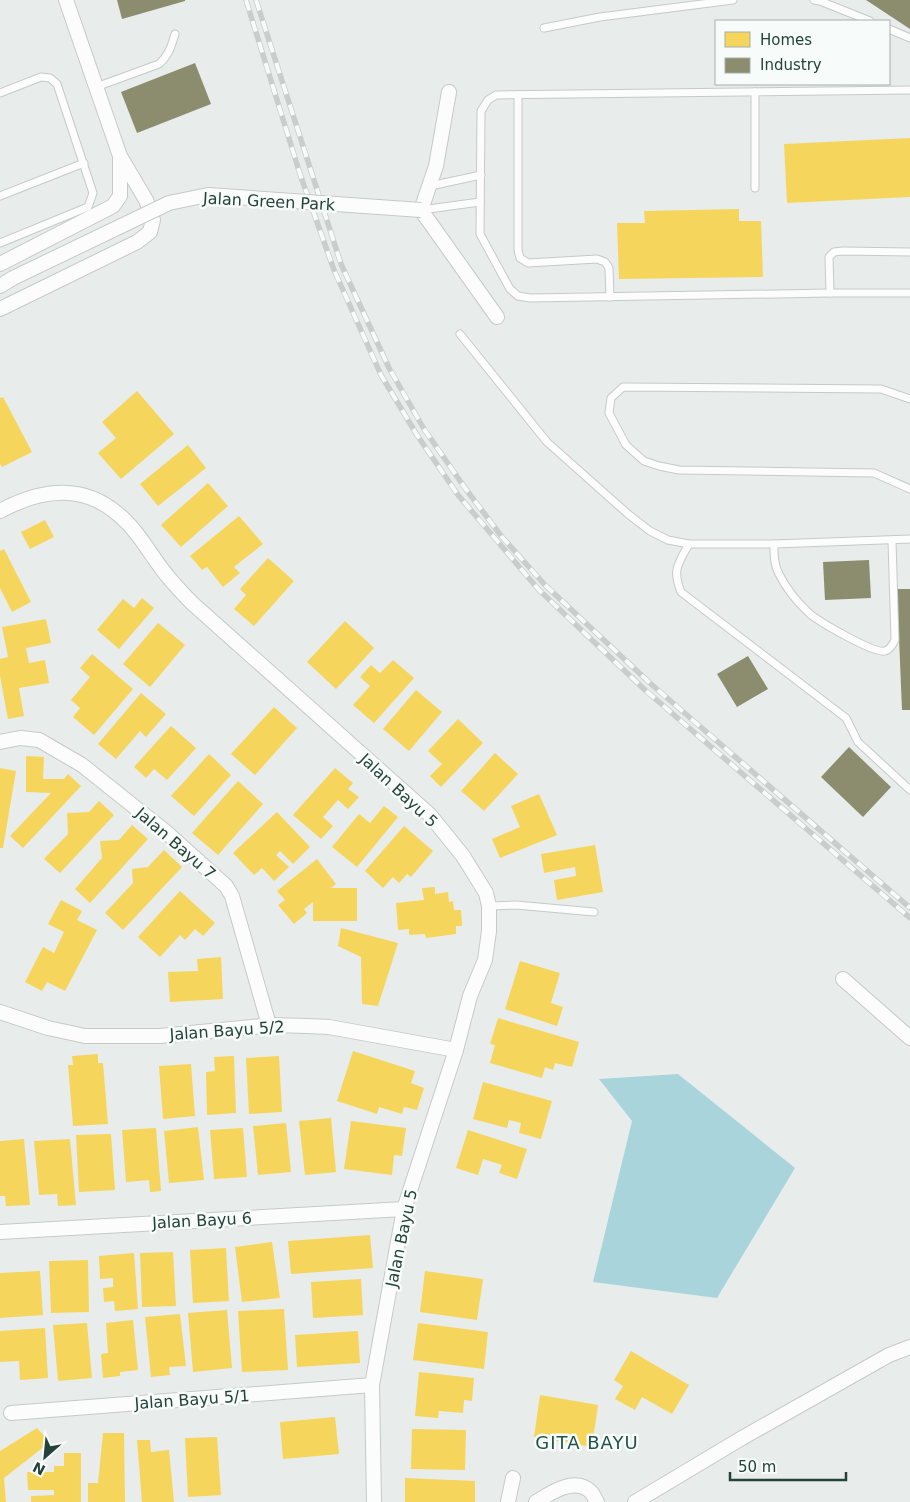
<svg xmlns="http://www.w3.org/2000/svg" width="910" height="1502" font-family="'DejaVu Sans',sans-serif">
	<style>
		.water { fill: #a9d4db }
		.homes { fill: #f6d55c }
		.industry { fill: #8c8c6e }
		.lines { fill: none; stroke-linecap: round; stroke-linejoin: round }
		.lane-casing { stroke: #c5cac8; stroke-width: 9 }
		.street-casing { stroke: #c5cac8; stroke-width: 16 }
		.lane { stroke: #fcfcfc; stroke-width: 7 }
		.street { stroke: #fcfcfc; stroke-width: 14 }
		.rail-casing { stroke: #c9cdcc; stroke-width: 5.5 }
		.rail { stroke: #f7fbf9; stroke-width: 4; stroke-dasharray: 11; stroke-linecap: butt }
		.street-bridge-casing { stroke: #c5cac8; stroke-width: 16; stroke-linecap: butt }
		.street-bridge { stroke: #fcfcfc; stroke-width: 14 }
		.labels { text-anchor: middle; stroke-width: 5; stroke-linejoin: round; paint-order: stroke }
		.street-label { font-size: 16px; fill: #24423a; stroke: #f7fbf9 }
		.neighbourhood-label { font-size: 18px; letter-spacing: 1px; fill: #1f5548; stroke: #f7fbf9 }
	</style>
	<rect width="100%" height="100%" fill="#e8edeb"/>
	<polygon class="water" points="678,1074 795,1168 717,1298 593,1282 632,1121 599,1079"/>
	<g class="homes">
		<polygon points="910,138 910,197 787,203 784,144"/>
		<polygon points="739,209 739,221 761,221 763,277 619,279 617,223 645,223 644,211"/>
		<polygon points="137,391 174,434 121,479 98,453 116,438 102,422"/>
		<polygon points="3,397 32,452 2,467 0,464 0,398"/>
		<polygon points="188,445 206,468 158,506 140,484"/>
		<polygon points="208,483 228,506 181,547 161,525"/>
		<polygon points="239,516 263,544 234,567 240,573 223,587 207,567 202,570 190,556"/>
		<polygon points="45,520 54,537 30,549 21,532"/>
		<polygon points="4,549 31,602 12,612 0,588 0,551"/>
		<polygon points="268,558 294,581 254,626 234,609 246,595 240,589"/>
		<polygon points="142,598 154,608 119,649 97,630 123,599 134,608"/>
		<polygon points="46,619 51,643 26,648 29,663 45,660 49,683 19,688 24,716 8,719 0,676 0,659 8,657 2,627"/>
		<polygon points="345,621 374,648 336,689 307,662"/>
		<polygon points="158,623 185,645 150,687 123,664"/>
		<polygon points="92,654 133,689 94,735 73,717 80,708 71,700 90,677 80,668"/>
		<polygon points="393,660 414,678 374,723 353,705 370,686 360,677 371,665 380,673"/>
		<polygon points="416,690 442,712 409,751 383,729"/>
		<polygon points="141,693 166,714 146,737 140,731 116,759 98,744"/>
		<polygon points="274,707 297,728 255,775 231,754"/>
		<polygon points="458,719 483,743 441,787 430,776 442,764 428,751"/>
		<polygon points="171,726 196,748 167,780 154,769 146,778 134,767"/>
		<polygon points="495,753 518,774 484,811 461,791"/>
		<polygon points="209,754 231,775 194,816 171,796"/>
		<polygon points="26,756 44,757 43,779 64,779 68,774 81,786 23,848 10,836 51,793 26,792"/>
		<polygon points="0,768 16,771 3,848 0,848"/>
		<polygon points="335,768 353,783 348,789 359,797 348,809 338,800 323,817 333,826 321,839 293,815"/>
		<polygon points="238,781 263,804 218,855 192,833"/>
		<polygon points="539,794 557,835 500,858 492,839 520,827 511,806"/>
		<polygon points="99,801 114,815 60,873 44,859 68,834 67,813 89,812"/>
		<polygon points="384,806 398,817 357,867 332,847 359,814 370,823"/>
		<polygon points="277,812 310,847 293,864 280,851 276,855 289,867 274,881 262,868 254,875 233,853"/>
		<polygon points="132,825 148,839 90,903 75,889 102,858 100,841 119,840"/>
		<polygon points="404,826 433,851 411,877 407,874 399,883 393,877 383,888 365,871"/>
		<polygon points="595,845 603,892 557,900 554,880 576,876 575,867 544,873 541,854"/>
		<polygon points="164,850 182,867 123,930 105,913 133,883 132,869 148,867"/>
		<polygon points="317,859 336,884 331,888 357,888 357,921 313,921 313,902 304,909 307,913 294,924 278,905 285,900 277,891"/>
		<polygon points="435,887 435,894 448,892 449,902 453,901 454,910 461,910 462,926 456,926 456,934 426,938 425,934 409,935 409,929 398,930 396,903 424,900 422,888"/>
		<polygon points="180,891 215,923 203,936 195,929 185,940 180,935 160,957 138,937"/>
		<polygon points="61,900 82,911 77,920 97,930 65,991 47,982 42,991 25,982 43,947 54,953 64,932 48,924"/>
		<polygon points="341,928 398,943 378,1006 362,1004 361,957 338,946"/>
		<polygon points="221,957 223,999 170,1002 168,972 198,971 197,959"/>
		<polygon points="520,961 560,973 551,1003 563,1007 557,1026 505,1009"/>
		<polygon points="498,1018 579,1042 572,1067 555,1063 553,1070 545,1067 542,1078 490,1063 495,1045 490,1044"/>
		<polygon points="353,1051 415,1071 411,1083 424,1088 417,1110 404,1107 402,1114 379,1107 377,1114 337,1101"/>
		<polygon points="98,1054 98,1063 103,1063 108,1124 73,1126 68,1065 73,1065 72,1056"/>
		<polygon points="234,1056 236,1113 207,1115 206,1072 215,1071 214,1057"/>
		<polygon points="279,1056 282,1112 249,1114 246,1058"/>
		<polygon points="191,1064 195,1116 163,1119 159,1066"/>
		<polygon points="483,1082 552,1101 541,1139 519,1133 521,1123 509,1120 507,1128 473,1119"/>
		<polygon points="331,1118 336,1172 305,1175 299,1121"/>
		<polygon points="351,1121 406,1128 402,1156 394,1155 392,1175 344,1169"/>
		<polygon points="286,1123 291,1172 258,1175 253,1126"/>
		<polygon points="198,1127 204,1180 169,1183 164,1131"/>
		<polygon points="156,1128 161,1191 150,1192 149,1180 126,1182 122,1130"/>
		<polygon points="243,1128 247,1177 214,1179 210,1130"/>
		<polygon points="468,1130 527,1149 517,1179 499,1173 502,1165 483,1159 478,1175 456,1168"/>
		<polygon points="111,1134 115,1190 79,1192 76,1135"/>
		<polygon points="24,1139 30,1205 6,1206 5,1196 0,1196 0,1141"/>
		<polygon points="70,1139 76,1205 58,1206 57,1194 39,1195 34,1141"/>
		<polygon points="370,1235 373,1268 291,1274 288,1241"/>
		<polygon points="272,1242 280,1298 242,1302 235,1247"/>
		<polygon points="226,1248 229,1301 193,1303 190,1250"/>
		<polygon points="173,1252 176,1306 142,1307 140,1253"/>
		<polygon points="134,1253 138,1309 115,1311 114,1301 104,1302 103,1288 113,1287 113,1278 100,1279 99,1256"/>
		<polygon points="88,1260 89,1312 51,1313 49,1261"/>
		<polygon points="40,1271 43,1315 0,1318 0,1273"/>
		<polygon points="425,1271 483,1279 477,1320 420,1312"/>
		<polygon points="361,1279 363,1315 313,1318 311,1282"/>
		<polygon points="284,1309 288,1370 242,1372 238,1311"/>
		<polygon points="227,1310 232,1368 193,1372 188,1313"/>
		<polygon points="180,1314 186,1366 169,1367 170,1375 151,1377 145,1317"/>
		<polygon points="133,1320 138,1370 120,1372 120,1376 103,1378 101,1354 108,1353 106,1323"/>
		<polygon points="87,1323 92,1378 58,1381 53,1325"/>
		<polygon points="418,1323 488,1332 484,1369 413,1360"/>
		<polygon points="45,1328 48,1378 20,1380 19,1361 0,1362 0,1331"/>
		<polygon points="358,1331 360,1363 297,1367 295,1335"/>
		<polygon points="631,1351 689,1385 672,1414 642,1397 635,1410 615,1399 623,1386 614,1380"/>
		<polygon points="419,1372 474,1378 472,1401 464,1400 463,1413 439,1411 438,1418 415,1416"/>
		<polygon points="540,1395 598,1405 592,1447 534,1437"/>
		<polygon points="335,1417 339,1454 283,1459 280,1422"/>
		<polygon points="37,1428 50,1442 4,1478 6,1502 0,1502 0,1451"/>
		<polygon points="412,1429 466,1430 465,1470 411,1469"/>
		<polygon points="103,1433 124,1433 125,1502 88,1502 88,1483 98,1483"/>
		<polygon points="217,1437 221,1495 188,1497 185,1438"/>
		<polygon points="137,1440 150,1440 151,1452 169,1450 174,1502 142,1502"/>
		<polygon points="64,1453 81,1453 81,1502 31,1502 31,1496 54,1495 54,1490 28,1490 27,1472 54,1472 54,1466 64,1466"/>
		<polygon points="405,1478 475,1481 475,1502 405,1502"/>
	</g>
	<g class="industry">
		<polygon points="117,0 185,0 185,1 122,19"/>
		<polygon points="866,0 910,0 910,29"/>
		<polygon points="195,63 211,104 137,133 121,92"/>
		<polygon points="869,560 871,598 825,600 823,562"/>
		<polygon points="897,589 910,589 910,710 902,710"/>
		<polygon points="748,656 768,689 737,707 717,674"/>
		<polygon points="849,747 891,787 863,817 821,777"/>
	</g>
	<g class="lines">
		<defs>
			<g id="lane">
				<polyline points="814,0 820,1 870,21"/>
				<polyline points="544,28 600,17 733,0"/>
				<polyline points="889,29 910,38"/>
				<path d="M 96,87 L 159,64 C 169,55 171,47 175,34"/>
				<polyline points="910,90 496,95 488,100 481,111 480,234 510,289 518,296 530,298 830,293 910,293"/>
				<polyline points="755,92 755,188"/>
				<polyline points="0,93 41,77 50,78 57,84 93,193 88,207 0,243"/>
				<polyline points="518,95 518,250 520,258 528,263 597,259 605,262 609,268 610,297"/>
				<polyline points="430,186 481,175"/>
				<polyline points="0,196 84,163"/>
				<polyline points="421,210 480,202"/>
				<polyline points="830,293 829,257 834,252 843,251 910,252"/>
				<path d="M 460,334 L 547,442 L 628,514 L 650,531 L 668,540 L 689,544 C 678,564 672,570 681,592 L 846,718 L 858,742 L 910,790"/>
				<polyline points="910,399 881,389 623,387 611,398 609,413 626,445 644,461 659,466 679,470 874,473 910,489"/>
				<polyline points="689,544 774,544 910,539"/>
				<path d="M 774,544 C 774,554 774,565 779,574 C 786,588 798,603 810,614 C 820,622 874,654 885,651 C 891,649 893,644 895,640 L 892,541"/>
				<polyline points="489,906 516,905 594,912"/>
			</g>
			<g id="street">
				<polyline points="449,92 436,166 421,210 497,317"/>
				<polyline points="0,264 113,206 120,196 120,159"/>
				<polyline points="0,286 13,278"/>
				<polyline points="0,309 137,242 150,232 153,220 146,200 120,156 66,0"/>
				<path d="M 0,511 C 52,483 99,485 137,534 C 148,548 157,564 169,578 C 176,586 184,595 192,603 L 430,815 L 463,856 L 486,893 L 489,906 L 489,931 L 485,960 L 470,996 L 456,1050 L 404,1209 L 372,1385 L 374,1502"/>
				<polyline points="0,742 20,738 39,740 82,765 166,832 226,886 232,896 269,1025"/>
				<polyline points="843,979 910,1038"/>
				<polyline points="0,1012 48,1028 85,1036 160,1036 273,1025 307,1026 329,1027 456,1050"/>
				<polyline points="0,1232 404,1209"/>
				<polyline points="11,1413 372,1385"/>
				<polyline points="508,1502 513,1478"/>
				<path d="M 536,1502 C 550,1493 575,1476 591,1492 C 593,1494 595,1499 597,1502"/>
				<polyline points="635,1502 742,1438 889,1355 910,1347"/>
			</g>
		</defs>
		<use href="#lane" class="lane-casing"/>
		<use href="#street" class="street-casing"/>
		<use href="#lane" class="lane"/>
		<use href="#street" class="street"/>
		<defs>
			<g id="rail">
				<polyline points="246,0 300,174 334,270 381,375 417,435 458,495 539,590 645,690 910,918"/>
				<polyline points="256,0 341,264 389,368 424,429 465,488 502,537 545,585 651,684 910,908"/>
			</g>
		</defs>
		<use href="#rail" class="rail-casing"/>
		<use href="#rail" class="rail"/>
		<defs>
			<polyline id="street-bridge" points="13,278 169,203 208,195 421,210"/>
		</defs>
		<use href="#street-bridge" class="street-bridge-casing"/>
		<use href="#street-bridge" class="street-bridge"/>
	</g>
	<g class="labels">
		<g class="street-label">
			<text transform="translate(269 201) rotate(3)" y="6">Jalan Green Park</text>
			<text transform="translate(399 790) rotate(43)" y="6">Jalan Bayu 5</text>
			<text transform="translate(176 843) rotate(41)" y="6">Jalan Bayu 7</text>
			<text transform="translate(227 1030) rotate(-4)" y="6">Jalan Bayu 5/2</text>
			<text transform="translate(202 1220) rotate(-3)" y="6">Jalan Bayu 6</text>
			<text transform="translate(401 1238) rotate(-78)" y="6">Jalan Bayu 5</text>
			<text transform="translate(192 1399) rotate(-4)" y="6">Jalan Bayu 5/1</text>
		</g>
		<g class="neighbourhood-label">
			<text x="587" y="1449">GITA BAYU</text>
		</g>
	</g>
	<rect x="715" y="20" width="175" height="65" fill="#f7fbf9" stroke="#a3b1ad"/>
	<rect x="725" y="32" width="25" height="15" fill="#f6d55c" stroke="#a3b1ad"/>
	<text x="760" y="45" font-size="15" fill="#24423a">Homes</text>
	<rect x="725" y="58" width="25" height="15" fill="#8c8c6e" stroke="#a3b1ad"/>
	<text x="760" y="70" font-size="15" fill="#24423a">Industry</text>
	<g transform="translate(45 1457) rotate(207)" stroke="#f7fbf9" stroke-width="4" paint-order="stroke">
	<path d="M0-4L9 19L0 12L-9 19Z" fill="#24423a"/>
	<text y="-8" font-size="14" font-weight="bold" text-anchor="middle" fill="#24423a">N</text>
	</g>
	<path d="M730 1472v8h116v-8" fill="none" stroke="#24423a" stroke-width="2.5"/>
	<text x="738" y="1472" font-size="15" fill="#24423a" stroke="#f7fbf9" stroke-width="4" paint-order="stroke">50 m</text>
</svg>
